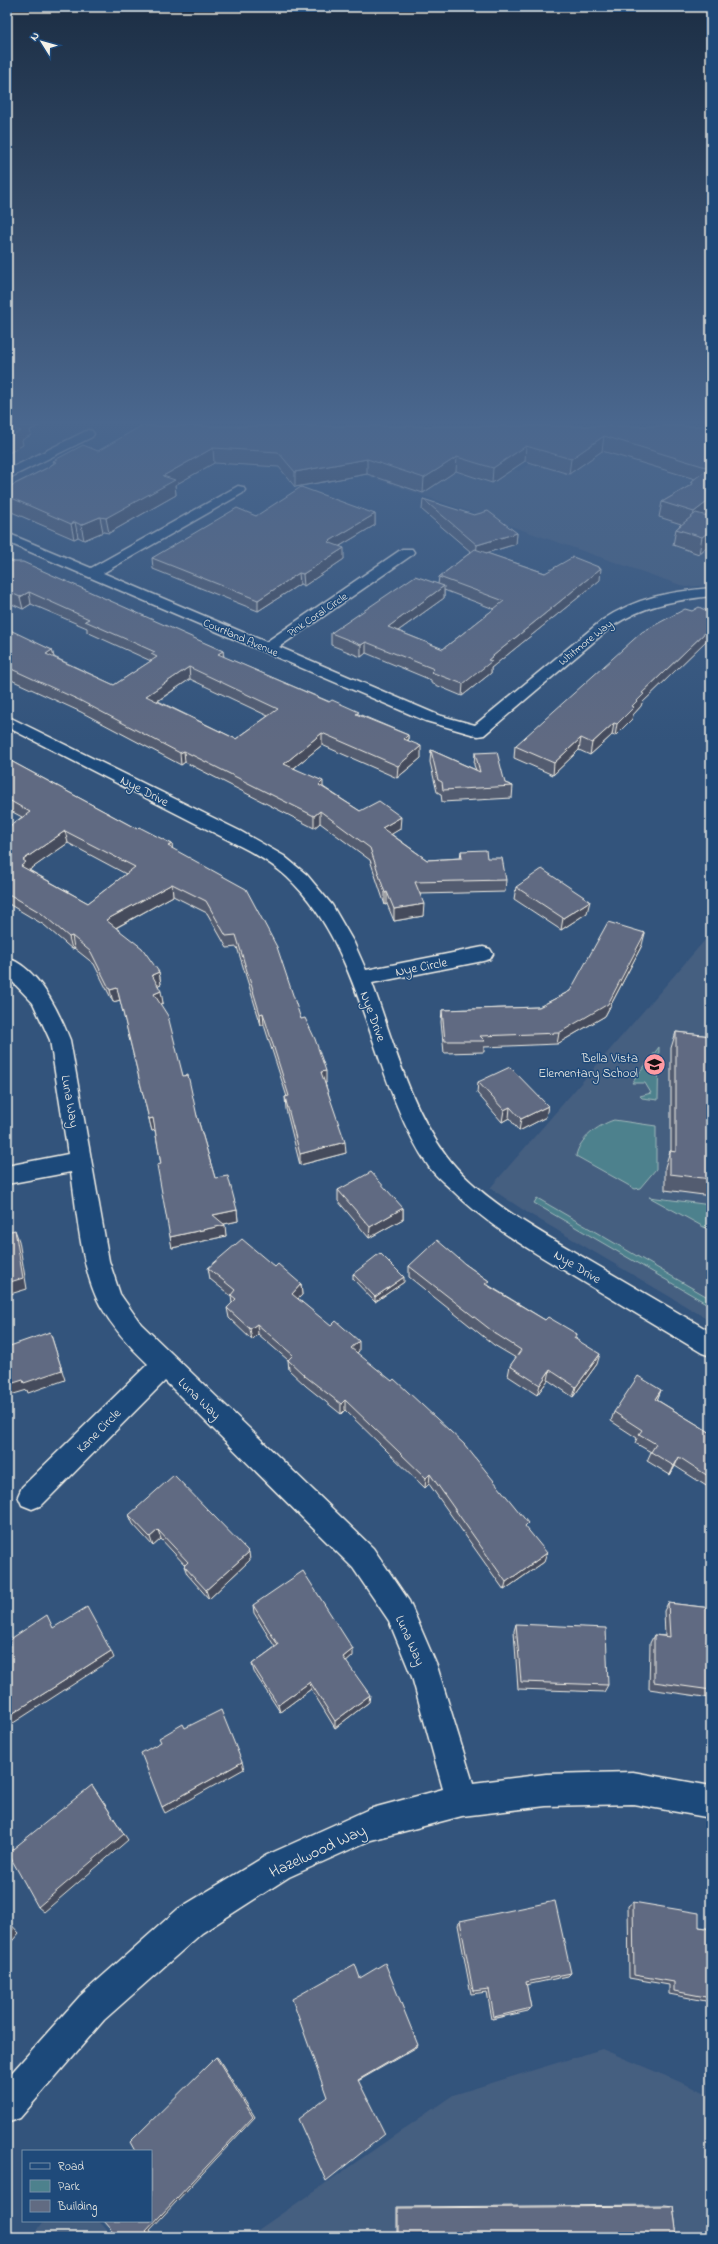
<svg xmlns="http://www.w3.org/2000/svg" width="718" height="2244" font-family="'Indie Flower',sans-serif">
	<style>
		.built { fill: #455e80 }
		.green { fill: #4d818d; stroke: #a0b9ba }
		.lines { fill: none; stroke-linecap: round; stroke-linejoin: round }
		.minor-casing { stroke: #f4f1e8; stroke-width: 3 }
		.minor { fill: #1f4a7a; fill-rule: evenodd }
		.wall { fill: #535c70; stroke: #f4f1e8; fill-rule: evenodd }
		.shaded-wall { fill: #444b5b; stroke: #f4f1e8 }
		.building { fill: #616b82; stroke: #f4f1e8; fill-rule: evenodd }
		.labels { text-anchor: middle; stroke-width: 3; stroke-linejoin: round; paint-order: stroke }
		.far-street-label { font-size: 11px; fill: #f4f1e8; stroke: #1f4a7a }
		.street-label { font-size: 13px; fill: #f4f1e8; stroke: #1f4a7a }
		.poi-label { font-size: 13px; fill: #f4f1e8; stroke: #1f4a7a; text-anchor: end }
		.near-street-label { font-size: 16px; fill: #f4f1e8; stroke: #1f4a7a }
	</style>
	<rect width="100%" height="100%" fill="#33547c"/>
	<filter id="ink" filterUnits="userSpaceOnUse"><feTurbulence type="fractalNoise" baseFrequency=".025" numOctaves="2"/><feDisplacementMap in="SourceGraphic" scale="8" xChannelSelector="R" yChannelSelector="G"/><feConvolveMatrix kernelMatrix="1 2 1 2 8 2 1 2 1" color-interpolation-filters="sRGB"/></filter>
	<g filter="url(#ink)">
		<g class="built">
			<polygon points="223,426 383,426 519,471 585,426 711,426 711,585 686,587"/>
			<polygon points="711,933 711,1321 528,1213 490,1188"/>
			<polygon points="602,2049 711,2095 711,2237 248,2237 453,2095"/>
			<polygon points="44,2221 99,2221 113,2237 32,2237"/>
		</g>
		<g class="green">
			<polygon points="659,1047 658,1100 642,1098 640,1096 651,1093 645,1083 632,1083"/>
			<path d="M 614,1120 L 656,1126 L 656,1169 L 640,1188 L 635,1189 L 576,1156 C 579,1139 598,1125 614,1120 Z"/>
			<polygon points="649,1197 711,1205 711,1231"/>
			<polygon points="537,1198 711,1299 711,1306 534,1203"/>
		</g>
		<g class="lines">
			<defs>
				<g id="minor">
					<polygon points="88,430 92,431 94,434 92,437 7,479 7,470"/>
					<path d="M 238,486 L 243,487 L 245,490 L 243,493 L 103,573 L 266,642 L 402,549 L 412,549 L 414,552 L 412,555 L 279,647 L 438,715 L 475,725 L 601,621 C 637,597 669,592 711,588 L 711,596 C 671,601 645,605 611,627 L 484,735 L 478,736 L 426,721 L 7,542 L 7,533 L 91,568 Z"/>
					<path d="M 7,716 L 240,831 L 284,856 L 307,875 L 332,905 L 354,943 L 366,970 L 483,947 L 490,949 L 493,954 L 490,959 L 483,961 L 372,983 C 393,1040 409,1105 446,1155 C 477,1198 543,1234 588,1260 C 629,1284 670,1308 711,1332 L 711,1356 L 702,1353 C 659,1327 615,1301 572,1275 C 530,1250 487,1225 452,1190 C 444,1183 435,1175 429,1167 C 369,1079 366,951 287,877 C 272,863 254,853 236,844 L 7,727 Z"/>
					<path d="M 7,958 C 38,967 59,1012 70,1040 L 109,1261 L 120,1294 L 141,1324 L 373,1548 L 409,1601 L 437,1666 L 473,1783 L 546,1774 L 633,1772 L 711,1786 L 711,1818 L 633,1804 L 546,1806 L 462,1816 L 371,1840 L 289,1877 L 202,1933 L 104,2020 L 20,2118 L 7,2123 L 7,2078 L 80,1996 L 178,1909 L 267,1855 L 369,1809 L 443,1789 L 412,1677 L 389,1621 L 353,1568 L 165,1381 L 42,1505 L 32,1509 L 22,1505 L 18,1496 L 22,1487 L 148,1364 C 129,1346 113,1328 100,1305 C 81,1270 77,1212 71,1172 L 7,1184 L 7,1166 L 68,1154 L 50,1040 L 33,1003 L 7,976 Z"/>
				</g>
			</defs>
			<use href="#minor" class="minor-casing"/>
			<use href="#minor" class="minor"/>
		</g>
		<g class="wall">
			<polygon points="711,426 711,511 706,516 711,517 711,543 699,554 673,545 676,529 681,524 659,517 662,502 691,485 692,481 695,479 602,451 569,474 525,461 492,483 456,471 423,493 367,474 295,487 279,467 214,463 175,485 176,495 109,533 103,532 84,540 78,537 74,539 7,510 7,488 47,468 54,463 53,461 98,451"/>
			<path d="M 423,499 L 517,533 L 516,544 L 486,553 L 545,573 L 600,580 L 491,668 L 491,673 L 462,696 L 431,683 L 431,680 L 366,653 L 361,657 L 331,645 L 331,633 L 438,584 L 439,577 L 471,552 L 422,510 ZM 444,590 L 494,609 L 443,649 L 398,631 L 444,598 Z"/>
			<polygon points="375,514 375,525 340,546 344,559 304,586 300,584 258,611 153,569 152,558 256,516"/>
			<path d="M 7,559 L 223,651 L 224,657 L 408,735 L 408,740 L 421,758 L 397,778 L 322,745 L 294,768 L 360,811 L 400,829 L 391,834 L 427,860 L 460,858 L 461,851 L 487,858 L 506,880 L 505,892 L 420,894 L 423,916 L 394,921 L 387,904 L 385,905 L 370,860 L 320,823 L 314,828 L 185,762 L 181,765 L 81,712 L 7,678 L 7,630 L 52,650 L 54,657 L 114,685 L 151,661 L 87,632 L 87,628 L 31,604 L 23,609 L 7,602 ZM 190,679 L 268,716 L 236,739 L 158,701 Z"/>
			<polygon points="708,639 642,703 641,706 633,715 632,719 615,736 612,735 590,755 579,750 553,775 514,758 515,746"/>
			<polygon points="431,750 476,770 474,765 475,753 505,783 513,786 512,798 442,802 441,794 437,792 430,762"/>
			<path d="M 7,759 L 137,829 L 172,844 L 172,849 L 301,1019 L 326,1083 L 325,1083 L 346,1153 L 300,1165 L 286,1109 L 285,1097 L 287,1097 L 264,1025 L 261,1025 L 237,947 L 227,948 L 207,913 L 173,896 L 116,928 L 159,972 L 161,984 L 158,985 L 163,1003 L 160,1004 L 183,1076 L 197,1116 L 215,1178 L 237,1210 L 238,1221 L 224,1224 L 226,1236 L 172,1248 L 161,1164 L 155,1130 L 152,1131 L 120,1000 L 113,1002 L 94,964 L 74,948 L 72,949 L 44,925 L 7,903 L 7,828 L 22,817 L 7,809 ZM 68,843 L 126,874 L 88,903 L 29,870 Z"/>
			<polygon points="516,887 587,913 561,930 514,899"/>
			<polygon points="642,945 605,1016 557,1044 484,1047 484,1052 444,1053 441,1022 442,1010 539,1007 570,991"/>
			<polygon points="676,1032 711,1036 711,1196 665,1190 665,1167 670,1151 671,1151 671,1048"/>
			<polygon points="478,1082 546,1117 519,1131 509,1118 502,1122 477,1093"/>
			<polygon points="338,1190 403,1208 403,1219 369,1238 338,1201"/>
			<polygon points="465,1264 489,1281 488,1285 545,1320 577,1334 576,1339 597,1364 573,1397 548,1380 537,1395 508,1376 510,1366 516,1358 494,1345 409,1277 409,1266"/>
			<polygon points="275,1267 301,1284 302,1295 298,1299 359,1351 357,1353 526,1528 544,1562 504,1590 429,1484 425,1488 345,1410 341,1414 306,1386 289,1370 288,1360 258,1334 252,1340 229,1318 227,1308 232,1303 231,1296 210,1279 208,1268"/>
			<polygon points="353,1274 404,1282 375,1302 353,1279"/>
			<polygon points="661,1390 657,1400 711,1433 711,1489 675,1466 670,1475 647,1461 651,1452 635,1443 637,1438 611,1421 614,1412"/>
			<polygon points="129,1515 250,1560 209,1599 187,1574 184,1566 185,1565 161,1539 153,1546 133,1524"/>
			<polygon points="668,1603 711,1608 711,1698 649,1689 650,1643 654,1635 665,1636 664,1611"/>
			<polygon points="253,1605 353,1656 346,1662 369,1702 335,1728 311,1689 280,1712 254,1672 252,1664 275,1647 254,1613"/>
			<polygon points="516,1624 608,1685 604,1692 518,1689 514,1631"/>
			<polygon points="633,1902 699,1927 711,1929 711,2002 669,1994 669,1985 629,1978 628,1906"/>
			<polygon points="460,1921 571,1973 568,1976 526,1985 531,2008 528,2011 492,2019 487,1992 471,1994 458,1925"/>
			<polygon points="665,2205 673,2206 677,2237 397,2237 397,2207"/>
		</g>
		<g class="shaded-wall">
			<polygon points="17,426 39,426 30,430 31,435 22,440 23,445 7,454 7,438 13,428"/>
			<polygon points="604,436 602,451 569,474 571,459"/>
			<polygon points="526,446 525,461 492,483 493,468"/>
			<polygon points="213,448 214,463 175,485 176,495 109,533 106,518 163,476"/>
			<polygon points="457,457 456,471 423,493 424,478"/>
			<polygon points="367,459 367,474 295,487 295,472"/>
			<polygon points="711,499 711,511 691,528 694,512"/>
			<polygon points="375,514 375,525 328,553 328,542"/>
			<polygon points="100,517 103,532 84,540 81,525"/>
			<polygon points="75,522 78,537 74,539 71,524"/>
			<polygon points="711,530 711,543 699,554 702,537"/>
			<polygon points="517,533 516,544 476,556 477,545"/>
			<polygon points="344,548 344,559 304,586 303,574"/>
			<polygon points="601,568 600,580 491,668 491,673 462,696 463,684 488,660"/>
			<polygon points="299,573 300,584 258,611 258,600"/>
			<polygon points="444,586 444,598 388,638 388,627"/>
			<polygon points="29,592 31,604 23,609 20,597"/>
			<polygon points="711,627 711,637 708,639 642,703 641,706 633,715 632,719 615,736 617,724 642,693"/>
			<polygon points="366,642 366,653 361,657 361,645"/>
			<polygon points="52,650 55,661 46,654"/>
			<polygon points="223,651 224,663 218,654"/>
			<polygon points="189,667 190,679 148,707 146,696"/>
			<polygon points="614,723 612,735 590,755 592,743"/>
			<polygon points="322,733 322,745 284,776 284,764"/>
			<polygon points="408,735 408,747 404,739"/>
			<polygon points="581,738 579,750 553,775 554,763"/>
			<polygon points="421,746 421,758 397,778 398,766"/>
			<polygon points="184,751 185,762 181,765 180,753"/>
			<polygon points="323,781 323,793 319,785"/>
			<polygon points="320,811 320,823 314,828 314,816"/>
			<polygon points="401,817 400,829 382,840 382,828"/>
			<polygon points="65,831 68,843 28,871 21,866 23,860"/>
			<polygon points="172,844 173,856 168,846"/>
			<polygon points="172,884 173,896 108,932 106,920"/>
			<polygon points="387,892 387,904 385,905 385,893"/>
			<polygon points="590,901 587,913 561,930 563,918"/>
			<polygon points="424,904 423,916 394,921 394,909"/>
			<polygon points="645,933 642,945 605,1016 557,1044 559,1033"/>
			<polygon points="72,936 74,948 72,949 69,937"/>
			<polygon points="159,972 161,984 154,987 152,975"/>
			<polygon points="117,988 120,1000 113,1002 110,990"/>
			<polygon points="161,991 163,1003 156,1006 154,994"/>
			<polygon points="263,1013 264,1025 261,1025 260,1014"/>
			<polygon points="326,1071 326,1083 321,1084 321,1072"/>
			<polygon points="548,1106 546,1117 519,1131 521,1119"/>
			<polygon points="510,1107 509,1118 502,1122 504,1110"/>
			<polygon points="153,1118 156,1130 152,1131 149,1119"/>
			<polygon points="345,1142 346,1153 300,1165 300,1154"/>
			<polygon points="403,1208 403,1219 369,1238 370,1227"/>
			<polygon points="237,1210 238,1221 215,1226 213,1215"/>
			<polygon points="225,1225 226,1236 172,1248 170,1237"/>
			<polygon points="15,1230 19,1241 27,1289 7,1295 7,1283"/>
			<polygon points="404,1277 404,1282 375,1302 375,1297"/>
			<polygon points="301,1284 302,1295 292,1304 292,1294"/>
			<polygon points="257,1324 258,1334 252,1340 250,1329"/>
			<polygon points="50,1332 65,1380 28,1393 27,1390 7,1396 7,1385"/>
			<polygon points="359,1341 359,1351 351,1358 351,1348"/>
			<polygon points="600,1354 597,1364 573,1397 576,1387"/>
			<polygon points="550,1370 548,1380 537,1395 540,1385"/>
			<polygon points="661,1390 657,1400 655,1399"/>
			<polygon points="345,1400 345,1410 341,1414 341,1404"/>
			<polygon points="679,1457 675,1466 670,1475 674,1466"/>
			<polygon points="430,1474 429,1484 425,1488 426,1478"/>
			<polygon points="158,1530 161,1539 153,1546 150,1537"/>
			<polygon points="249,1552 250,1560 209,1599 206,1590"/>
			<polygon points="547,1553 544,1562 504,1590 506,1582"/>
			<polygon points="353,1649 353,1656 343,1665 343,1657"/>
			<polygon points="111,1651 114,1658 7,1727 7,1717"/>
			<polygon points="310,1682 311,1689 280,1712 278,1705"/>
			<polygon points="370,1695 369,1702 335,1728 335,1721"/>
			<polygon points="242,1762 244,1769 165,1813 162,1807"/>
			<polygon points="92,1785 128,1840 44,1912 38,1907"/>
			<polygon points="7,1920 19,1933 7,1947"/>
			<polygon points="418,2045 417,2047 358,2081 358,2080"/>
			<polygon points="216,2057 218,2058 255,2117 150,2230 153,2235 152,2237 149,2237 146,2231"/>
		</g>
		<g class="building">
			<polygon points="7,426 17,426 13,428 21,431 7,438"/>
			<polygon points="141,426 711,426 711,499 694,512 662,502 693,484 692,481 709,468 604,436 571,459 526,446 493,468 457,457 424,478 367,459 295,472 278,452 213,448 163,476 175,480 106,518 100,517 81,525 75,522 71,524 7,496 7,488 47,468 56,462 53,461 83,445 98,451"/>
			<polygon points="301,487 375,514 328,542 344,548 303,574 299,573 258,600 152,558 237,508 256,516"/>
			<polygon points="423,499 474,515 488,511 517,533 477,545"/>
			<polygon points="696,513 711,517 711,530 702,537 676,529"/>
			<polygon points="475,549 545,573 573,557 601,568 488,660 492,661 463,684 431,672 434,669 366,642 361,645 331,633 415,576 444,586 388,627 443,649 504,601 439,577"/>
			<path d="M 7,559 L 13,562 L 23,562 L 223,651 L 218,654 L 329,702 L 332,700 L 359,712 L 356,714 L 408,735 L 404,739 L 421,746 L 398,766 L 322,733 L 284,764 L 323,781 L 319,785 L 360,811 L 379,801 L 401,817 L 382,828 L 427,860 L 462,858 L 461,851 L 486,850 L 487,858 L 502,858 L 506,880 L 415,882 L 424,904 L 394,909 L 387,892 L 385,893 L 370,848 L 320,811 L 314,816 L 184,751 L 180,753 L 79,700 L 7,667 L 7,630 L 8,629 L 52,650 L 46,654 L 114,685 L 157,657 L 151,654 L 155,652 L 85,621 L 89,619 L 29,592 L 20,597 L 7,591 ZM 189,667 L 278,709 L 236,739 L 146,696 Z"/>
			<polygon points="699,607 711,613 711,627 642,693 644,694 632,706 634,707 617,724 614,723 592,743 581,738 554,763 515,746 642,632 685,609 692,611"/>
			<polygon points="431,750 480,772 475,753 497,752 505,783 513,786 443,790 442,782 438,780"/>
			<path d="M 7,759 L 137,829 L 139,827 L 172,844 L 168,846 L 246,889 L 277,947 L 301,1019 L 305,1018 L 315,1039 L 326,1071 L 321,1072 L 345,1142 L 300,1154 L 285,1097 L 289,1096 L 263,1013 L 260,1014 L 236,935 L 226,936 L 206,901 L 172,884 L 106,920 L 142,948 L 159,972 L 152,975 L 161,991 L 154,994 L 168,1016 L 183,1076 L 188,1075 L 197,1116 L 215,1178 L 228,1176 L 237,1210 L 213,1215 L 225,1225 L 170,1237 L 157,1165 L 161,1164 L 153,1118 L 149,1119 L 117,988 L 110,990 L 91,952 L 72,936 L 69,937 L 41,913 L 7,893 L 7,828 L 30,812 L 7,799 ZM 65,831 L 135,867 L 88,903 L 21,866 L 26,862 L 23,860 Z"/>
			<polygon points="542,869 590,901 563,918 516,887"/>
			<polygon points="608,922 645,933 608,1004 559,1033 480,1036 485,1041 445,1041 442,1010 539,1007 570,991"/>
			<polygon points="676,1032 711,1036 711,1179 670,1174 670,1151 676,1152"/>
			<polygon points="510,1067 548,1106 521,1119 510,1107 504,1110 478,1082"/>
			<polygon points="371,1172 403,1208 370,1227 338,1190"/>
			<polygon points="15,1230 23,1278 7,1283 7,1232"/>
			<polygon points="242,1239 275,1267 278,1264 301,1284 292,1294 331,1326 336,1321 359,1341 351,1348 392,1381 394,1379 464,1444 528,1523 525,1526 547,1553 506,1582 430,1474 426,1478 345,1400 341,1404 305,1376 288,1360 293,1355 257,1324 250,1329 227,1308 236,1299 231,1295 235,1290 208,1268"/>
			<polygon points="437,1240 465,1264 489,1281 485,1284 545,1320 548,1317 577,1334 574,1338 600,1354 576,1387 550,1370 540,1385 510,1366 521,1350 496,1334 409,1266"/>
			<polygon points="380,1253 404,1277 375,1297 353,1274"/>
			<polygon points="50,1332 62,1370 24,1383 23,1380 7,1385 7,1347"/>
			<polygon points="638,1376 661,1390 655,1399 711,1433 711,1478 679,1457 674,1466 651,1452 656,1444 639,1434 642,1430 614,1412"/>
			<polygon points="174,1475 249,1552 206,1590 184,1566 188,1562 158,1530 150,1537 129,1515"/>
			<polygon points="303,1571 353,1649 343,1657 370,1695 335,1721 310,1682 278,1705 252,1664 278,1645 253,1605"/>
			<polygon points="668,1603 711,1608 711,1690 654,1682 654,1635 670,1637"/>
			<polygon points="87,1607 111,1651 7,1717 7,1647 11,1645 9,1640 47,1615 53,1628"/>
			<polygon points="516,1624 606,1628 608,1685 521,1682"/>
			<polygon points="221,1710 242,1762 162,1807 141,1753 161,1742 159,1738 183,1724 185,1728"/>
			<polygon points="92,1785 124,1834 38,1907 8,1853"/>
			<polygon points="555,1901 571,1973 526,1982 531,2008 494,2017 489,1989 473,1991 460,1921"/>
			<polygon points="633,1902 699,1913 699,1927 711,1929 711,1998 674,1991 674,1982 634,1975"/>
			<polygon points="7,1923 13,1929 7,1936"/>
			<polygon points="385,1963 418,2045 358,2080 385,2134 326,2181 298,2119 327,2097 292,1999 355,1964 360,1978"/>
			<polygon points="216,2057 253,2117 146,2231 150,2236 149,2237 118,2237 104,2221 151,2221 151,2151 135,2151 130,2142"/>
			<polygon points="673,2206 677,2237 398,2237 398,2208"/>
		</g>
	</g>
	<linearGradient id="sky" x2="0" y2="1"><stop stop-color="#1c2e44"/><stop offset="0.57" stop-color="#4a678e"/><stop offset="1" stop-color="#4a678e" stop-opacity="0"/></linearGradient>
	<rect width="718" height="741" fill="url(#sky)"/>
	<defs>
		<symbol id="school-disc" viewBox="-11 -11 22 22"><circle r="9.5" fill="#ff9aa2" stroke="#1f4a7a"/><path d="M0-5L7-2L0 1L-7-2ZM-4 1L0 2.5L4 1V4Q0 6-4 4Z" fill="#111"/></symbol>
	</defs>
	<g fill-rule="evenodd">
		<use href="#school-disc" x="642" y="1052" width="25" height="25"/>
	</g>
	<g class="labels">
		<g class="far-street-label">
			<text transform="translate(317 614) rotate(-34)" y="4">Pink Coral Circle</text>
			<text transform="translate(241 637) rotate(23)" y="4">Courtland Avenue</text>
			<text transform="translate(585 642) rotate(-39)" y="4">Whitmore Way</text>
		</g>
		<g class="street-label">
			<text transform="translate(145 790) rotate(27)" y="5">Nye Drive</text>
			<text transform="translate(421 966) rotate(-11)" y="5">Nye Circle</text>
			<text transform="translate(374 1016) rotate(70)" y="5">Nye Drive</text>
			<text transform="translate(71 1101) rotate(80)" y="5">Luna Way</text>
			<text transform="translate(578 1266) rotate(31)" y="5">Nye Drive</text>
			<text transform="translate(200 1398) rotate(44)" y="5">Luna Way</text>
			<text transform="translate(98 1430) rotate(-45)" y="5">Kane Circle</text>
			<text transform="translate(411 1640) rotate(66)" y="5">Luna Way</text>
		</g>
		<g class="poi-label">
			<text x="638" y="1062">Bella Vista<tspan x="638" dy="15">Elementary School</tspan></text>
		</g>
		<g class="near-street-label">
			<text transform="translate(317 1850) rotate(-25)" y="6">Hazelwood Way</text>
		</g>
	</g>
	<rect width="718" height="2244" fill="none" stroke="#1f4a7a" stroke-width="24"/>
	<rect x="12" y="12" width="694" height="2220" fill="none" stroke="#f4f1e8" stroke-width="1.5" filter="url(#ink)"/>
	<rect x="22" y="2150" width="130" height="72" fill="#1f4a7a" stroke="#748da6"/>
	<rect x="30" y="2163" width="20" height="6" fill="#1f4a7a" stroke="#748da6"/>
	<text x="58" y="2170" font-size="12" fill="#f4f1e8">Road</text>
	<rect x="30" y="2180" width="20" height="12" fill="#4d818d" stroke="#748da6"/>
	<text x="58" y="2190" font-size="12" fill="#f4f1e8">Park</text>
	<rect x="30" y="2200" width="20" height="12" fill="#616b82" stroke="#748da6"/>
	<text x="58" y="2210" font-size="12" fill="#f4f1e8">Building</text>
	<g transform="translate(42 42) rotate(307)" stroke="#1f4a7a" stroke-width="3" paint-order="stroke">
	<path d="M0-3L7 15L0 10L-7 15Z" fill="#f4f1e8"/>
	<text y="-6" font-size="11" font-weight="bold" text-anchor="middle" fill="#f4f1e8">N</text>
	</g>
</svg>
